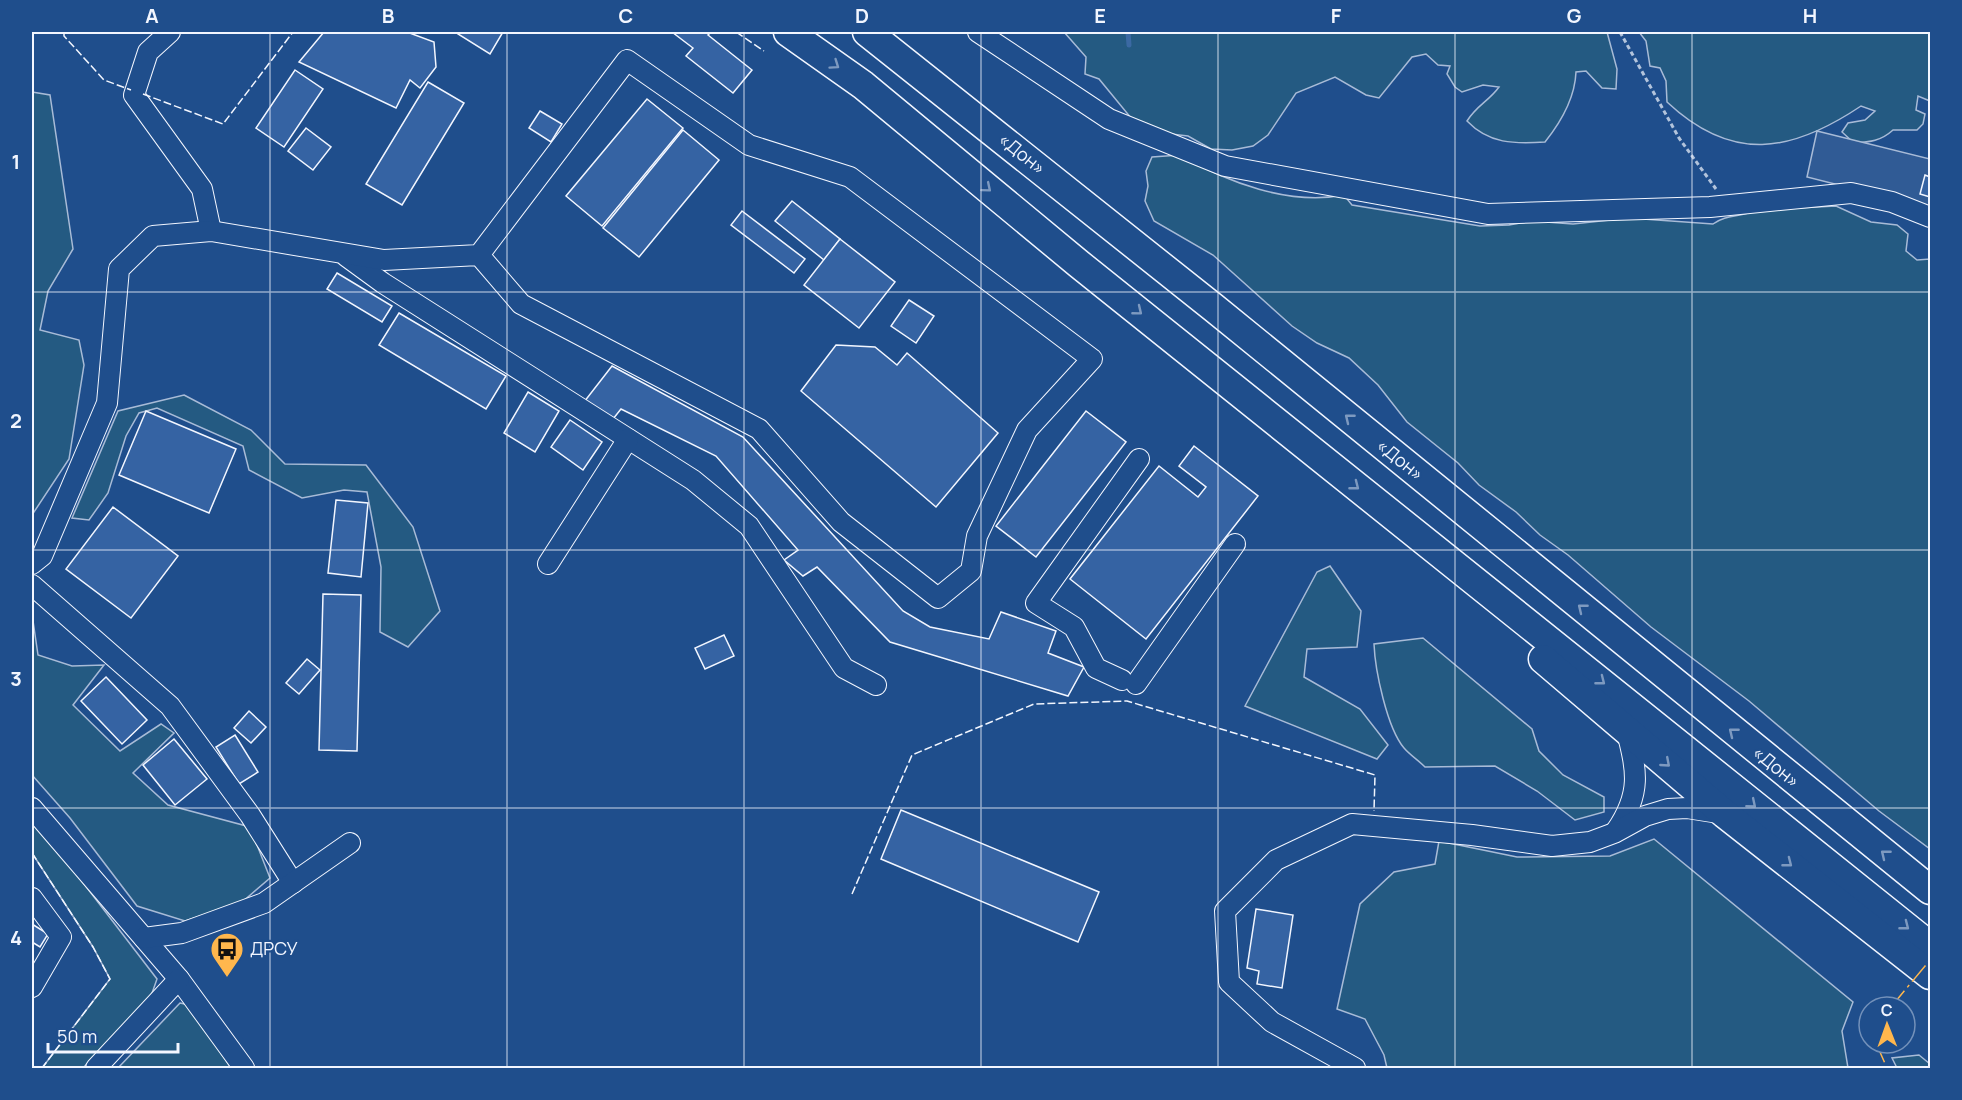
<svg xmlns="http://www.w3.org/2000/svg" width="1962" height="1100" font-family="Manrope,sans-serif">
	<style>
		.green { fill: #245a82; stroke: #a8bbd7; stroke-width: 1.5 }
		.parking { fill: #305b95; stroke: #a8bbd7; stroke-width: 1.5 }
		.lines { fill: none; stroke-linecap: round; stroke-linejoin: round }
		.stream { stroke: #3b69a3; stroke-width: 5 }
		.building { fill: #3563a3; stroke: #f2f6ff; stroke-width: 1.5 }
		.minor-casing { stroke: #f2f6ff; stroke-width: 22 }
		.highway-casing { stroke: #f2f6ff; stroke-width: 31 }
		.path { stroke: #b3c4dc; stroke-width: 3; stroke-dasharray: 4.5 3; stroke-linecap: butt }
		.minor { stroke: #1f4e8c; stroke-width: 20 }
		.highway { stroke: #1f4e8c; stroke-width: 28 }
		.fence { stroke: #f2f6ff; stroke-width: 1.5; stroke-dasharray: 8 3; stroke-linecap: butt }
		.power { stroke: #ffb74d; stroke-width: 1.5; stroke-dasharray: 21 4.5 3 4.5; stroke-linecap: butt }
		.oneway { stroke: #7e9ac0 }
		.grid { fill: none; stroke: #f2f6ff; stroke-width: 1.5; stroke-opacity: 0.55 }
		.labels { text-anchor: middle; stroke-width: 4.5; stroke-linejoin: round; paint-order: stroke }
		.street-label { font-size: 18px; fill: #f2f6ff; stroke: #1f4e8c }
		.poi-label { font-size: 18px; fill: #f2f6ff; stroke: #1f4e8c; text-anchor: start }
		.neatline { fill: none; stroke: #f2f6ff; stroke-width: 2 }
		.grid-label { font-size: 20px; text-anchor: middle; font-weight: bold; fill: #f2f6ff }
	</style>
	<rect width="100%" height="100%" fill="#1f4e8c"/>
	<g class="green">
		<path d="M 1064,32 L 1607,32 L 1617,69 L 1616,89 L 1602,88 L 1586,71 L 1576,72 C 1575,97 1561,122 1545,142 C 1514,144 1489,144 1467,121 C 1477,105 1489,101 1499,87 L 1483,85 L 1462,92 L 1455,87 L 1447,74 L 1450,66 L 1438,65 L 1426,54 L 1412,57 L 1379,98 L 1366,95 L 1335,77 L 1296,93 L 1268,135 L 1253,146 L 1232,150 L 1211,149 L 1188,136 L 1171,134 L 1131,118 L 1099,79 L 1085,74 L 1086,57 Z"/>
		<path d="M 1639,32 L 1930,32 L 1930,101 L 1918,96 L 1916,110 L 1925,114 L 1923,124 L 1917,130 L 1893,130 C 1881,141 1870,142 1854,143 L 1842,132 L 1848,123 L 1865,120 L 1875,111 L 1861,106 C 1791,153 1732,163 1667,102 L 1666,81 L 1660,68 L 1650,66 L 1646,41 Z"/>
		<polygon points="32,92 50,95 73,249 48,291 40,330 79,340 84,365 69,459 32,515"/>
		<path d="M 1180,155 C 1227,182 1289,206 1344,195 L 1352,205 L 1480,226 L 1509,225 L 1532,221 L 1573,224 L 1629,218 L 1713,224 C 1730,212 1743,220 1764,205 L 1797,208 L 1836,206 L 1871,222 L 1897,225 L 1908,234 L 1906,251 L 1917,260 L 1930,259 L 1930,849 L 1879,811 L 1749,701 L 1651,627 L 1568,555 L 1540,535 L 1516,512 L 1479,485 L 1458,463 L 1407,422 L 1378,385 L 1349,358 L 1317,343 L 1292,326 L 1213,255 L 1154,221 L 1145,201 L 1148,186 L 1146,171 L 1152,157 Z"/>
		<polygon points="184,395 251,430 285,464 366,465 413,527 440,611 408,647 380,632 381,567 367,492 344,490 302,498 249,470 243,446 157,408 139,413 126,436 108,493 89,520 72,518 118,411"/>
		<polygon points="1330,566 1361,611 1357,647 1307,649 1304,677 1360,709 1388,745 1377,759 1245,706 1317,572"/>
		<polygon points="32,614 38,655 72,666 104,665 73,705 120,751 161,724 174,733 133,773 168,805 250,827 270,878 241,903 185,921 137,906 70,818 32,775"/>
		<path d="M 1423,638 L 1532,729 L 1539,751 L 1563,775 L 1604,797 L 1604,812 L 1575,820 L 1537,791 L 1495,766 L 1425,767 C 1418,760 1410,755 1404,748 C 1387,728 1375,670 1374,644 Z"/>
		<polygon points="32,819 48,837 157,979 151,996 83,1068 42,1068 110,979 93,947 32,853"/>
		<polygon points="1654,839 1853,1002 1842,1031 1848,1068 1387,1068 1384,1055 1365,1019 1337,1009 1360,904 1394,872 1435,864 1439,841 1517,857 1610,856"/>
		<polygon points="180,1003 189,1005 231,1068 118,1068"/>
		<polygon points="1919,1055 1930,1064 1930,1068 1897,1068 1892,1058"/>
	</g>
	<polygon class="parking" points="1817,131 1930,159 1930,208 1807,177"/>
	<g class="lines">
		<polyline class="stream" points="1128,32 1129,45"/>
	</g>
	<g class="building">
		<polygon points="324,32 407,32 434,42 436,67 420,88 410,80 396,108 299,62"/>
		<polygon points="459,32 503,32 490,54 458,34"/>
		<polygon points="672,32 711,32 708,35 752,70 733,93 686,56 693,48"/>
		<polygon points="295,70 323,89 284,147 256,128"/>
		<polygon points="428,82 464,103 402,205 366,184"/>
		<polygon points="647,99 683,128 602,226 566,196"/>
		<polygon points="540,111 562,124 551,142 529,128"/>
		<polygon points="306,128 331,147 313,170 288,151"/>
		<polygon points="683,130 719,160 639,257 603,228"/>
		<polygon points="1925,175 1930,177 1930,197 1920,194"/>
		<polygon points="792,201 840,239 824,260 775,221"/>
		<polygon points="742,211 805,259 794,273 731,225"/>
		<polygon points="840,239 895,282 859,328 804,285"/>
		<polygon points="337,273 392,306 382,322 327,289"/>
		<polygon points="909,300 934,316 916,343 891,326"/>
		<polygon points="399,313 506,376 486,409 379,345"/>
		<polygon points="836,345 875,347 897,365 907,353 998,433 936,507 801,391"/>
		<polygon points="612,366 743,437 903,611 930,627 989,639 1001,612 1056,631 1048,653 1084,667 1068,696 890,642 817,567 803,576 784,560 798,550 716,456 621,409 613,419 584,402"/>
		<polygon points="528,392 559,411 535,452 504,433"/>
		<polygon points="146,411 236,449 209,513 119,475"/>
		<polygon points="1086,411 1126,442 1036,557 996,526"/>
		<polygon points="570,420 602,442 583,470 551,447"/>
		<polygon points="1194,446 1258,496 1146,639 1070,579 1159,466 1198,497 1206,487 1179,466"/>
		<polygon points="336,500 368,503 361,577 328,573"/>
		<polygon points="113,507 178,556 131,618 66,569"/>
		<polygon points="323,594 361,595 357,751 319,750"/>
		<polygon points="724,635 734,656 705,669 695,648"/>
		<polygon points="307,659 320,670 299,694 286,683"/>
		<polygon points="106,677 147,720 122,744 81,701"/>
		<polygon points="249,711 266,727 251,743 234,728"/>
		<polygon points="235,735 258,772 239,784 216,747"/>
		<polygon points="174,739 207,779 175,805 143,765"/>
		<polygon points="901,810 1099,892 1078,942 881,859"/>
		<polygon points="1256,909 1293,915 1282,988 1257,984 1259,971 1247,968"/>
		<polygon points="32,924 48,934 40,947 32,942"/>
	</g>
	<g class="lines">
		<defs>
			<g id="minor">
				<polyline points="170,32 148,52 134,95 202,189 211,231"/>
				<polyline points="978,32 1109,119 1225,166 1488,214 1710,207 1851,193 1892,202 1930,217"/>
				<polyline points="346,256 383,283 693,480 749,526 844,668 876,685"/>
				<polyline points="32,564 42,556 107,403 119,269 153,236 211,231 384,260 479,255 521,304 759,429 841,522 938,598 971,571 977,536 1027,430 1092,359 850,177 749,145 627,60 479,255"/>
				<polyline points="548,564 628,439"/>
				<polyline points="32,585 170,706 250,815 293,883"/>
				<polyline points="1122,680 1096,668 1074,627 1036,603 1139,459"/>
				<polyline points="1136,684 1235,544"/>
				<polyline points="32,808 179,979 244,1068"/>
				<path d="M 1616,831 C 1642,793 1637,771 1626,728"/>
				<polyline points="32,898 61,937 32,987"/>
				<polyline points="144,938 182,933 264,903 350,843"/>
				<polyline points="96,1068 179,979"/>
				<polyline points="1355,1068 1272,1022 1229,982 1225,911 1276,860 1352,824 1472,835 1552,846 1590,842 1614,833 1645,816 1668,809 1687,808 1725,814"/>
			</g>
			<g id="highway">
				<polyline points="788,32 863,85 1079,264 1930,946"/>
				<polyline points="867,32 1214,308 1930,890"/>
				<polyline points="1543,659 1725,814 1930,975"/>
			</g>
		</defs>
		<use href="#minor" class="minor-casing"/>
		<use href="#highway" class="highway-casing"/>
		<polyline class="path" points="1620,32 1679,138 1716,189"/>
		<use href="#minor" class="minor"/>
		<use href="#highway" class="highway"/>
		<g class="fence">
			<polyline points="64,32 64,36 104,80 131,90"/>
			<polyline points="443,32 444,32"/>
			<polyline points="736,32 764,51"/>
			<polyline points="143,94 223,124 293,32"/>
			<polyline points="32,853 93,947 110,979 42,1068"/>
			<polyline points="852,894 912,755 1034,704 1127,701 1375,775 1374,811"/>
		</g>
		<g class="power">
			<polyline points="1891,1007 1930,960"/>
			<polyline points="1876,1043 1887,1068"/>
		</g>
	</g>
	<defs><path id="oneway-chevron" d="M-2-3.5L2.5 0L-2 3.5" fill="none" stroke-width="1.6" stroke-linecap="round" stroke-linejoin="round" transform="scale(1.5)"/></defs>
	<g class="oneway">
		<use href="#oneway-chevron" transform="translate(835 65) rotate(35)"/>
		<use href="#oneway-chevron" transform="translate(987 188) rotate(40)"/>
		<use href="#oneway-chevron" transform="translate(1138 311) rotate(39)"/>
		<use href="#oneway-chevron" transform="translate(1349 418) rotate(-141)"/>
		<use href="#oneway-chevron" transform="translate(1355 486) rotate(38)"/>
		<use href="#oneway-chevron" transform="translate(1582 608) rotate(-141)"/>
		<use href="#oneway-chevron" transform="translate(1601 681) rotate(38)"/>
		<use href="#oneway-chevron" transform="translate(1733 732) rotate(-141)"/>
		<use href="#oneway-chevron" transform="translate(1666 763) rotate(41)"/>
		<use href="#oneway-chevron" transform="translate(1752 804) rotate(40)"/>
		<use href="#oneway-chevron" transform="translate(1885 854) rotate(-141)"/>
		<use href="#oneway-chevron" transform="translate(1788 863) rotate(38)"/>
		<use href="#oneway-chevron" transform="translate(1905 926) rotate(38)"/>
	</g>
	<path class="grid" d="M 270,32 L 270,1068M 507,32 L 507,1068M 744,32 L 744,1068M 981,32 L 981,1068M 1218,32 L 1218,1068M 1455,32 L 1455,1068M 1692,32 L 1692,1068M 32,292 L 1930,292M 32,550 L 1930,550M 32,808 L 1930,808"/>
	<defs>
		<symbol id="bus-pin" viewBox="-11 -11 22 30"><path d="M0 17L-7.5 6A9.5 9.5 0 1 1 7.5 6Z" fill="#ffb74d" stroke="#1f4e8c"/><path d="M-5-6H5V4H4V6H2V4H-2V6H-4V4H-5ZM-3.5-4V0h7V-4ZM-3.5 1.2v1.5H-2V1.2ZM2 1.2v1.5H3.5V1.2Z" fill="#111"/></symbol>
	</defs>
	<g fill-rule="evenodd">
		<use href="#bus-pin" x="208" y="930" width="38" height="52"/>
	</g>
	<g class="labels">
		<g class="street-label">
			<text transform="translate(1022 154) rotate(39)" y="6">«Дон»</text>
			<text transform="translate(1400 460) rotate(39)" y="6">«Дон»</text>
			<text transform="translate(1776 767) rotate(39)" y="6">«Дон»</text>
		</g>
		<g class="poi-label">
			<text x="250" y="955">ДРСУ</text>
		</g>
	</g>
	<rect width="1962" height="1100" fill="none" stroke="#1f4e8c" stroke-width="66"/>
	<g transform="translate(1887 1025) rotate(359)"><circle r="28" fill="#1f4e8c" stroke="#7391ba" stroke-width="1.5"/>
	<path d="M0-4.5L10 22L0 15L-10 22Z" fill="#ffb74d"/>
	<text y="-9" font-size="16" font-weight="bold" text-anchor="middle" fill="#f2f6ff">С</text>
	</g>
	<path d="M48 1043v9h130v-9" fill="none" stroke="#f2f6ff" stroke-width="3"/>
	<text x="57" y="1043" font-size="18" fill="#f2f6ff" stroke="#1f4e8c" stroke-width="4.5" paint-order="stroke">50 m</text>
	<rect x="33" y="33" width="1896" height="1034" class="neatline"/>
	<g class="grid-label">
		<text x="152" y="23">A</text>
		<text x="388" y="23">B</text>
		<text x="626" y="23">C</text>
		<text x="862" y="23">D</text>
		<text x="1100" y="23">E</text>
		<text x="1336" y="23">F</text>
		<text x="1574" y="23">G</text>
		<text x="1810" y="23">H</text>
		<text x="16" y="169">1</text>
		<text x="16" y="428">2</text>
		<text x="16" y="686">3</text>
		<text x="16" y="945">4</text>
	</g>
</svg>
